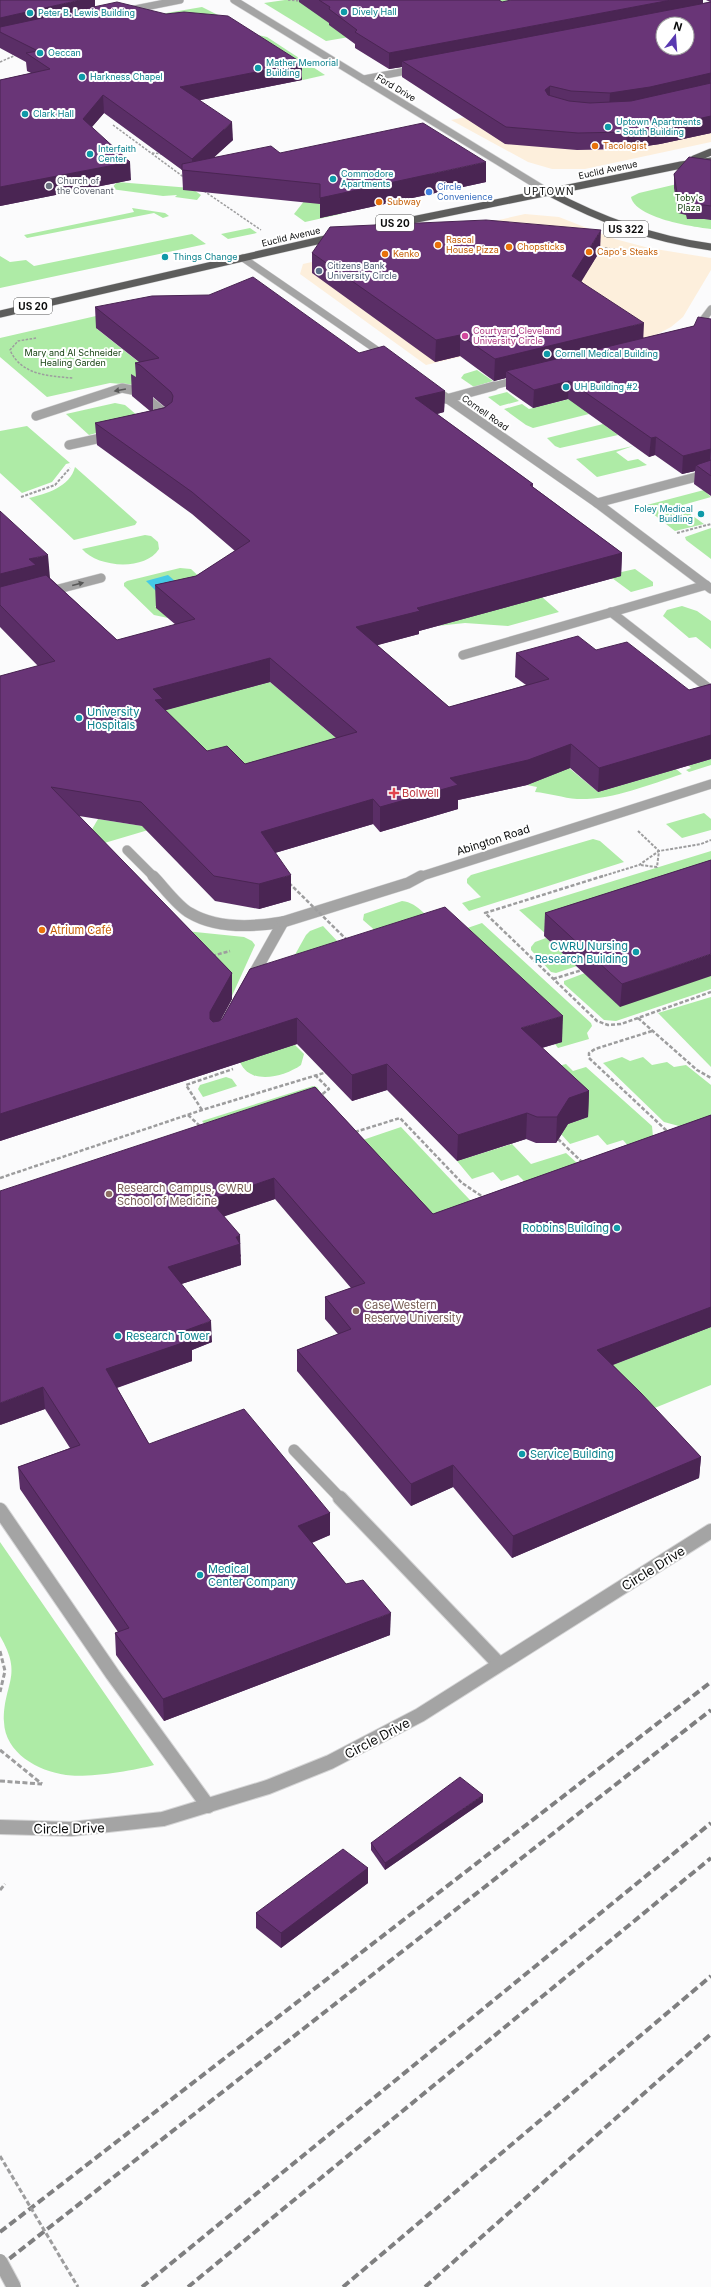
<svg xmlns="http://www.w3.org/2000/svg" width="711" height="2287" font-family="Inter,sans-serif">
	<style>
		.commercial { fill: #fdefdc }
		.green { fill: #aeeba6 }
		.water { fill: #45cae6 }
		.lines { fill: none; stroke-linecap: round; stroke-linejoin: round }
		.service-far3-casing { stroke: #d5d5d6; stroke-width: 8 }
		.service-far2-casing { stroke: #d5d5d6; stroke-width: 10 }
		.service-far1-casing { stroke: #d5d5d6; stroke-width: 12 }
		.service-casing { stroke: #d5d5d6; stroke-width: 16 }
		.minor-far2-casing { stroke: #d5d5d6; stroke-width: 8 }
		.minor-far1-casing { stroke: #d5d5d6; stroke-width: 10 }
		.minor-casing { stroke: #d5d5d6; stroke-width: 12 }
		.tertiary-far2-casing { stroke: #d5d5d6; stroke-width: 8 }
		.tertiary-far1-casing { stroke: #d5d5d6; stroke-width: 10 }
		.tertiary-casing { stroke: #d5d5d6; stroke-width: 16 }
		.primary-casing { stroke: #d5d5d6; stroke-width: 8 }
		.path-far3 { stroke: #9d9d9e; stroke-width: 1.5; stroke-dasharray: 2.5 1.5; stroke-linecap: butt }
		.path-far2 { stroke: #9d9d9e; stroke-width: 2; stroke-dasharray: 3 1.5; stroke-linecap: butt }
		.path-far1 { stroke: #9d9d9e; stroke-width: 2.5; stroke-dasharray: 4 2; stroke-linecap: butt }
		.path { stroke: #9d9d9e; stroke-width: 3; stroke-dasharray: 5 2.5; stroke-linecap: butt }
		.service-far3 { stroke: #a4a4a4; stroke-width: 7 }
		.service-far2 { stroke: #a4a4a4; stroke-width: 9 }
		.service-far1 { stroke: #a4a4a4; stroke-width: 11 }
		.service { stroke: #a4a4a4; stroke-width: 14 }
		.minor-far2 { stroke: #a4a4a4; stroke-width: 7 }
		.minor-far1 { stroke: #a4a4a4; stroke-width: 9 }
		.minor { stroke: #a4a4a4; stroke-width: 11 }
		.tertiary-far2 { stroke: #a4a4a4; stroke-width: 7 }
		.tertiary-far1 { stroke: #a4a4a4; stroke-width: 9 }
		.tertiary { stroke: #a4a4a4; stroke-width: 14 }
		.primary { stroke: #5d5d5c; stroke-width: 7 }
		.rail { stroke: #7f7f80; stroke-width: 4; stroke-dasharray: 8 4; stroke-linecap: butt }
		.tertiary-bridge-casing { stroke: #d5d5d6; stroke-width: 16; stroke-linecap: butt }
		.path-bridge-far1 { stroke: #9d9d9e; stroke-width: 2.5; stroke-dasharray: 4 2; stroke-linecap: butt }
		.path-bridge { stroke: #9d9d9e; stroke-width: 3; stroke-dasharray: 5 2.5; stroke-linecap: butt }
		.tertiary-bridge { stroke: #a4a4a4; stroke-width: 14 }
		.wall { fill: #5a2e66; fill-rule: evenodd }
		.shaded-wall { fill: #4a2553 }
		.building { fill: #693577; stroke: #4a2553; fill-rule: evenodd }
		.oneway { fill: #585858 }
		.culture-dot { fill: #0f9aa8; stroke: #fff; stroke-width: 1.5 }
		.food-dot { fill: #e8710a; stroke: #fff; stroke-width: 1.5 }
		.worship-dot { fill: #6b7280; stroke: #fff; stroke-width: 1.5 }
		.shop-dot { fill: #3f7fe0; stroke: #fff; stroke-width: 1.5 }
		.service-dot { fill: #5c6f8a; stroke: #fff; stroke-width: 1.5 }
		.hotel-dot { fill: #d1479c; stroke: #fff; stroke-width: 1.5 }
		.health-dot { fill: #e0444e; stroke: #fff; stroke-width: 1.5 }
		.education-dot { fill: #8d6e63; stroke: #fff; stroke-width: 1.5 }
		.labels { text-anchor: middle; stroke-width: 4; stroke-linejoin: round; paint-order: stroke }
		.far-culture-label { font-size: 9px; fill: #0d838f; stroke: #fff; text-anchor: start }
		.far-street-label { font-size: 9px; fill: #0b0c0c; stroke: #fff }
		.far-food-label { font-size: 9px; fill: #c56008; stroke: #fff; text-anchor: start }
		.far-worship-label { font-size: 9px; fill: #5b616d; stroke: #fff; text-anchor: start }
		.far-shop-label { font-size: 9px; fill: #366cbe; stroke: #fff; text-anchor: start }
		.far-park-label { font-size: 9px; fill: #123d0d; stroke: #fff }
		.far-service-label { font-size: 9px; fill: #4e5e75; stroke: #fff; text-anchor: start }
		.far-hotel-label { font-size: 9px; fill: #b23c85; stroke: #fff; text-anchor: start }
		.far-neighbourhood-label { font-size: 10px; letter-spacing: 1px; fill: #0b0c0c; stroke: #fff }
		.shield { fill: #fff; stroke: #545555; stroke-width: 1 }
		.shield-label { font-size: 10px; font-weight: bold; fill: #0b0c0c }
		.culture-label { font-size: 11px; fill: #0d838f; stroke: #fff; text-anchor: start }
		.health-label { font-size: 11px; fill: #be3a42; stroke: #fff; text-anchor: start }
		.street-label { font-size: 11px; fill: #0b0c0c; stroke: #fff }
		.food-label { font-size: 11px; fill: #c56008; stroke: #fff; text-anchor: start }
		.education-label { font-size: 11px; fill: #785e54; stroke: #fff; text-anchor: start }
		.near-street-label { font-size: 13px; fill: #0b0c0c; stroke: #fff }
	</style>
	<rect width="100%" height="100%" fill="#fbfbfc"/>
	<g class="commercial">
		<polygon points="711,49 711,142 585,169 552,169 528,162 451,120 579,94"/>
		<polygon points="525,214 559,217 615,239 649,248 711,258 711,270 683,317 671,327 654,336 619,344 624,318 426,365 300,274 303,264"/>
	</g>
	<g class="green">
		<polygon points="285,0 566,0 326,41 264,3"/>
		<polygon points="202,7 218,15 213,20 155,15"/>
		<polygon points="258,35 267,37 325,75 303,80 295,75"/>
		<path d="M 711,176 L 711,229 C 693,227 635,218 631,197 L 639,193 Z"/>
		<polygon points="117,182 191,188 201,195 197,200 175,197 177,195 163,196 111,189"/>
		<polygon points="305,200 324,201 341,214 305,222 294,214"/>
		<polygon points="132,208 165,213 169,216 163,218 154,213 27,238 24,235 134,212"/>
		<polygon points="250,228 257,233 228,239 221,234"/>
		<polygon points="192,234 206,244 0,288 0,256 10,262 26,260 34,266"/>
		<polygon points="109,313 97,329 160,379 133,385 110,383 47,397 0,357 0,338"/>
		<polygon points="477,370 493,381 474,387 461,378 464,374"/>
		<polygon points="625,385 585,411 589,414 533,428 526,425 504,409 522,404 529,409"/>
		<polygon points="507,392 519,401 500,406 488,397"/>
		<polygon points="115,403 125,405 138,416 100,432 89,435 66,414"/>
		<polygon points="603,424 618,435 560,448 555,446 547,438"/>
		<polygon points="27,426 70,463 66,464 52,482 22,493 0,473 0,431"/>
		<polygon points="633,446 616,452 628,461 638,459 647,465 597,477 576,459"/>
		<path d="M 75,467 L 137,522 L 135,525 L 74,540 L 29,498 C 46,494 70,487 75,467 Z"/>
		<polygon points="704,490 711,497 679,506 704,524 675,531 643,506"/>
		<polygon points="711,528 711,559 686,540 685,537"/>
		<path d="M 145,535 L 151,536 L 158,542 L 159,549 C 145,571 98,568 82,549 Z"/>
		<polygon points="180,568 191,569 211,588 172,605 155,606 168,618 154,615 124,586 124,583 127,581"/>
		<polygon points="635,569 653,582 653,586 631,592 612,578 620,576 617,573"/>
		<polygon points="542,597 559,612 508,626 465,623 437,626"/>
		<polygon points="682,606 697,611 711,621 711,649 696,637 689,638 663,616 667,610"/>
		<polygon points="270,682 357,756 246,789 154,713"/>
		<polygon points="711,759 711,765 689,772 686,770 691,768 688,765"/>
		<path d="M 569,768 L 598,792 L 676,769 L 682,774 C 648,785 613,800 577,799 C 563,798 549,793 535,792 L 537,787 L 527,785 Z"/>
		<polygon points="704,813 711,819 711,830 682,838 666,824"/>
		<polygon points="98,819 155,828 91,847 83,845"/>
		<polygon points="593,839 600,841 624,862 469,911 462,903 481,897 467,883 467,879 471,875"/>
		<polygon points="711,851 711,882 547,935 519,910"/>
		<path d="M 402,901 C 419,903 429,919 439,931 L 394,947 L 363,920 L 364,914 Z"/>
		<polygon points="482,923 591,1023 592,1026 587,1033 589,1039 558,1048 555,1044 561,1042 447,935"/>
		<polygon points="323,926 355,960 278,985 306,935 310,931"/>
		<polygon points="166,929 244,937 252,941 255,945 231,998"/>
		<polygon points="546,938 577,966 556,973 551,972 531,950 531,947 535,942"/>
		<polygon points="585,973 711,976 711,989 616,1021 604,1020 564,984 564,981"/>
		<polygon points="711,997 711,1067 658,1013"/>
		<path d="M 294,1044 L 304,1054 L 301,1065 C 284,1077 250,1086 240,1062 Z"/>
		<polygon points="622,1057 630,1061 643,1057 652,1065 667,1062 674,1067 686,1065 711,1085 711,1120 679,1126 664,1122 603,1063"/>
		<polygon points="566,1064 573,1071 586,1067 652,1126 653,1137 630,1148 623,1140 607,1145 598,1135 570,1144 561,1134 559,1127 588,1117 554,1067"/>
		<polygon points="226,1077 232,1079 237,1086 203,1097 198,1089 200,1085"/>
		<polygon points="313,1086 317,1087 320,1092 208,1128 202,1121"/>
		<polygon points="401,1127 486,1217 433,1235 348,1145"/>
		<polygon points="512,1144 531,1164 566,1153 577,1163 527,1184 518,1175 501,1181 493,1172 472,1179 457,1161"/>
		<polygon points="711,1327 711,1385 640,1414 575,1350"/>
		<path d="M 0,1542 L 154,1765 C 133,1771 87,1778 66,1775 C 38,1771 5,1753 4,1722 C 3,1683 24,1677 0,1636 Z"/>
	</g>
	<polygon class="water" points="168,575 190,594 166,601 146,581"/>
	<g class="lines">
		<defs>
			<g id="service-far3">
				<polyline points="696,329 711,309"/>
				<polyline points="490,387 520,379"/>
			</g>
			<g id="service-far2">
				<polyline points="446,399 494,386"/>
				<polyline points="36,416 122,388 137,391 161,410 168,419"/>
				<polyline points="69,445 110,436"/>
				<polyline points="597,503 711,473"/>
				<polyline points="47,592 101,578"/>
				<polyline points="611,612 711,690"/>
				<polyline points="463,655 706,585"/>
				<polyline points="127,850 154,877"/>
			</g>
			<g id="service-far1">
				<path d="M 153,876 C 163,886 178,907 190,913 C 217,929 254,927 283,922"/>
				<polyline points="251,979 283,922"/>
				<polyline points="294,1450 341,1499"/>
			</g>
			<g id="service">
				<polyline points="340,1498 499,1664"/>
				<polyline points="0,1510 113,1675 208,1806"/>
			</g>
			<g id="minor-far2">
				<polyline points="125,11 180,0"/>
				<polyline points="364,79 417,69"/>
			</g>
			<polyline id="minor-far1" points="419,877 711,784"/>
			<polyline id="minor" points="283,922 408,883 421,876"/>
			<g id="tertiary-far2">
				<polyline points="234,0 548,192"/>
				<polyline points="243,258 387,357"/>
			</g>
			<polyline id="tertiary-far1" points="432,388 597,503 711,589"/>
			<polyline id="tertiary" points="0,1827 71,1829 163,1819 268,1787 330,1762 420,1715 711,1531"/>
			<g id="primary">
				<polyline points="694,159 711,152"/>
				<path d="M 548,192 C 601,220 652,239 711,247"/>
				<polyline points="378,227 681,165 711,161"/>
				<polyline points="0,314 334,237"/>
			</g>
		</defs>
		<use href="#service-far3" class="service-far3-casing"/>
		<use href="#service-far2" class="service-far2-casing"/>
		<use href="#service-far1" class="service-far1-casing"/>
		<use href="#service" class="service-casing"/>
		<use href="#minor-far2" class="minor-far2-casing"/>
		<use href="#minor-far1" class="minor-far1-casing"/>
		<use href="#minor" class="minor-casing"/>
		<use href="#tertiary-far2" class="tertiary-far2-casing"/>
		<use href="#tertiary-far1" class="tertiary-far1-casing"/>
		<use href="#tertiary" class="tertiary-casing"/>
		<use href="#primary" class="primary-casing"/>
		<g class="path-far3">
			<polyline points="288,0 300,1"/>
			<polyline points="0,62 16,55"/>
			<polyline points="113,125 185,178"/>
			<polyline points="152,153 163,154"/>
			<polyline points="204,191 261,230"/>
			<polyline points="597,247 620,250"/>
			<path d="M 36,338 L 18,341 L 10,350 C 21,375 48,376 73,378"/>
		</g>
		<g class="path-far2">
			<polyline points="21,497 55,485 70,468"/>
			<polyline points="677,533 711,524"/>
			<polyline points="638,831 659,851 657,867 640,865"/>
			<polyline points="600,877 639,865 659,851 701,844 711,840"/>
		</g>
		<g class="path-far1">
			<polyline points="603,876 485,913 597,1021 608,1025 621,1024 711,992"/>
			<polyline points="212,956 230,951"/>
			<polyline points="553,979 582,970"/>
			<polyline points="638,1018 697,1070 711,1078"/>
			<polyline points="652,1031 595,1049 589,1053 589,1058 668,1132"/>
			<polyline points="315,1075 329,1089 320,1096"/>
			<polyline points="202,1110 186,1085 233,1069"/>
			<polyline points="188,1115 200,1126"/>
			<polyline points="355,1132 400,1118 462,1183 483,1197"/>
			<polyline points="558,1139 583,1163"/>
			<polyline points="0,1178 202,1110 327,1072"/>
		</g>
		<g class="path">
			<polyline points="0,1651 5,1671 0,1692"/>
			<polyline points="0,1750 42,1784"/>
			<polyline points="0,1781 42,1784"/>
			<polyline points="0,1890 5,1884"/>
		</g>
		<use href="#service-far3" class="service-far3"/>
		<use href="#service-far2" class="service-far2"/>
		<use href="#service-far1" class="service-far1"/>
		<use href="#service" class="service"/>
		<use href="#minor-far2" class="minor-far2"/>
		<use href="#minor-far1" class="minor-far1"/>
		<use href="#minor" class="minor"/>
		<use href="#tertiary-far2" class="tertiary-far2"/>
		<use href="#tertiary-far1" class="tertiary-far1"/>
		<use href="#tertiary" class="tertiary"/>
		<use href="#primary" class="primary"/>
		<g class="rail">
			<polyline points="0,2232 711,1682"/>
			<polyline points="0,2266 711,1710"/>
			<polyline points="142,2287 711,1823"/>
			<polyline points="188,2287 711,1858"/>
			<polyline points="343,2287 711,1976"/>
			<polyline points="425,2287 711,2034"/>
		</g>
		<defs>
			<polyline id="tertiary-bridge" points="0,2261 14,2287"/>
		</defs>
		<use href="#tertiary-bridge" class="tertiary-bridge-casing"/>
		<polyline class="path-bridge-far1" points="289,883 348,941"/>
		<polyline class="path-bridge" points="0,2156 78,2287"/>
		<use href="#tertiary-bridge" class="tertiary-bridge"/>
	</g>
	<g class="wall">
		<polygon points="0,0 95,7 302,80 200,100 233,140 214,157 280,153 486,182 320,218 320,204 183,190 182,170 104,113 92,127 131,180 0,206 0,80 31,73 27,71 26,62 0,48"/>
		<polygon points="299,0 499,0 502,2 703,0 703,3 710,2 706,0 711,0 711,133 660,144 626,149 577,150 505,144 402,77 402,67 389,69 355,48 355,44 329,25 329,23 299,2"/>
		<polygon points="711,160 711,220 704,219 687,219 686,215 678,213 674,188 674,174"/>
		<polygon points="600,251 581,281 644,338 694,326 711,319 711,496 694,484 695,471 682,474 655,455 649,457 568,399 533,408 506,389 506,378 494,381 460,356 435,362 312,273 312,253"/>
		<path d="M 95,307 L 359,353 L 445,391 L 444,412 L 437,414 L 533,484 L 533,487 L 622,553 L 621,576 L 419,631 L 419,634 L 377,645 L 449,707 L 526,685 L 515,677 L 516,653 L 596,650 L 689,690 L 711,684 L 711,759 L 598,792 L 570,768 L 527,785 L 458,800 L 458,809 L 380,832 L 373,824 L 275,853 L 291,900 L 259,909 L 215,901 L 142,826 L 79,816 L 232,973 L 232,999 L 220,1021 L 222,1019 L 250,969 L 562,1042 L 542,1048 L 589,1091 L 588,1117 L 568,1124 L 556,1143 L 536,1143 L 526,1139 L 457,1161 L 387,1090 L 352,1101 L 297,1044 L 0,1141 L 0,676 L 38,666 L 0,627 L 0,511 L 50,578 L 117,640 L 176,625 L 156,608 L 155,585 L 196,576 L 235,551 L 192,514 L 97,445 L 95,423 L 150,411 L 132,396 L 131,374 L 136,377 L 135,363 L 139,362 L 96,328 ZM 153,397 L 165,407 L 153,410 ZM 270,682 L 336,738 L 245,764 L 207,751 L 165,710 Z"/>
		<polygon points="711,860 620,1007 544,936 545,913"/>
		<polygon points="315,1087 433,1214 711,1115 711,1327 613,1365 701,1457 699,1478 512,1558 453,1487 411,1506 297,1371 297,1350 338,1334 325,1319 325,1297 351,1288 275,1199 224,1216 241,1256 240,1257 241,1265 181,1284 212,1342 192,1350 192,1361 117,1388 149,1444 330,1513 330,1535 312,1543 346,1584 390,1635 164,1721 116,1655 115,1633 118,1632 20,1489 18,1467 70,1448 45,1409 0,1425"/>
		<polygon points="483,1802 385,1870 371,1850 371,1843"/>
		<polygon points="368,1868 368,1883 281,1948 256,1928 256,1913"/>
	</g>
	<g class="shaded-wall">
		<polygon points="80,0 95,0 95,14 0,32 0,18"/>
		<polygon points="671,0 703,0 703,9 402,61 402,67 389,69 389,53"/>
		<polygon points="302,63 302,80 181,104 180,87"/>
		<polygon points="711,73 710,89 609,109 610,93"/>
		<polygon points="550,86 550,102 545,90"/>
		<polygon points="103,95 104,113 84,136 83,119"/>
		<polygon points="711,116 711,133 660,144 626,149 627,132"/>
		<polygon points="232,122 233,140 198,172 192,171 192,159"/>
		<polygon points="130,162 131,180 0,206 0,187"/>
		<polygon points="486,162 486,182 320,218 320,198"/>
		<polygon points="601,230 600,251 572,297 572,276"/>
		<polygon points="644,323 643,344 506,371 506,378 494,381 495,359"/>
		<polygon points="460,335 460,356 435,362 436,340"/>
		<polygon points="569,381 568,399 533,408 534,390"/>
		<polygon points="445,391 444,412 415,420 415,398"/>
		<polygon points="656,437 655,455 649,457 651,438"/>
		<polygon points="711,449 709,467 696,465 695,471 682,474 683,456"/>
		<polygon points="622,553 621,576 419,631 419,634 356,651 356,627 417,608"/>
		<polygon points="48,555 50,578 0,598 0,574 29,559"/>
		<polygon points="270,658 270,682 163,711 156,724 153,689"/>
		<polygon points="711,735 711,759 598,792 599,768"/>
		<polygon points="571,744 570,768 527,785 458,800 458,809 380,832 380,807 450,778"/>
		<polygon points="373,799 373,824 261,857 261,832"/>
		<polygon points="291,875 291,900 259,909 259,884"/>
		<polygon points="711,954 711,976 620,1007 622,984"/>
		<polygon points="232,973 232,999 211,1038 210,1012"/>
		<polygon points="563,1016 562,1042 520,1054 521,1028"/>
		<polygon points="297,1018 297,1044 0,1141 0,1114"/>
		<polygon points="387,1064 387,1090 352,1101 352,1075"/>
		<polygon points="589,1091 588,1117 568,1124 556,1143 557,1117 569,1098"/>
		<polygon points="527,1113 526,1139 457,1161 458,1135"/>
		<polygon points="274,1178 275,1199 211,1221 210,1200"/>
		<polygon points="240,1235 241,1265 169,1288 168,1267"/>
		<polygon points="711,1307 711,1327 596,1371 597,1350"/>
		<polygon points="211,1321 212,1342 192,1350 192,1361 107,1391 106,1369 184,1331"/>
		<polygon points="43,1387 45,1409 0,1425 0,1403"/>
		<polygon points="701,1457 699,1478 512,1558 513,1536"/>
		<polygon points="453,1465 453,1487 411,1506 411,1484"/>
		<polygon points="330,1513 330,1535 298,1548 298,1526"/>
		<polygon points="391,1613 390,1635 164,1721 163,1699"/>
		<polygon points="483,1795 483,1802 385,1870 385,1863"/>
		<polygon points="368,1868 368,1883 281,1948 281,1933"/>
	</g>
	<g class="building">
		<polygon points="0,0 80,0 0,18"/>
		<polygon points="319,0 499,0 502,2 511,0 671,0 389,53 355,32 357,30 329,9 330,7"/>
		<polygon points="117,2 166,14 184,12 228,16 302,63 180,87 232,122 192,159 103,95 83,119 130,162 0,187 0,80 50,69 26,53 38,51 0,32 0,27"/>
		<path d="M 711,2 L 711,73 L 650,87 L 610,93 L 571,91 L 550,86 L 545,90 L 548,95 L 569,101 L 590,103 L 631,101 L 711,83 L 711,116 L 661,127 L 627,132 L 578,133 L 506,127 L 402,61 ZM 663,24 L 687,24 L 687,48 L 663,48 Z"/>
		<polygon points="423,123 486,162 320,198 320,184 182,170 182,164 271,146 280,153"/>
		<polygon points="689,157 711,160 711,206 704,205 688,205 687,200 678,199 674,174"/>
		<polygon points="486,220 601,230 572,276 644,323 495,359 460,335 436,340 312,253 330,227"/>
		<path d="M 253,277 L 359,353 L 384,346 L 445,391 L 415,398 L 533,484 L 530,485 L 622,553 L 417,608 L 420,611 L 356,627 L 449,707 L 549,679 L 516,653 L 578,636 L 596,650 L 627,642 L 689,690 L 711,684 L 711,735 L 599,768 L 571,744 L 528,760 L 450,778 L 458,785 L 380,807 L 373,799 L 261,832 L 291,875 L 259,884 L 214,876 L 141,802 L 51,787 L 232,973 L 210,1012 L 210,1019 L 213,1022 L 219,1021 L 222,1019 L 250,969 L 445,907 L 563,1016 L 521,1028 L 589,1091 L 569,1098 L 557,1117 L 537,1117 L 527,1113 L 458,1135 L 387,1064 L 352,1075 L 297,1018 L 0,1114 L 0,676 L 55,661 L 0,605 L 0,587 L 46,575 L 117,640 L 195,619 L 155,585 L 196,576 L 250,541 L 192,492 L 95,423 L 164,408 L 172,402 L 173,396 L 171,392 L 140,365 L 135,363 L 159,358 L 95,307 L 152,296 L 209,295 ZM 270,658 L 357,732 L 245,764 L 227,746 L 207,751 L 155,700 L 163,699 L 153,689 Z"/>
		<polygon points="698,317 711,319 711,449 683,456 656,437 651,438 569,381 534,390 506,371 694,326"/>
		<polygon points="711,460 711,476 696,465"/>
		<polygon points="0,511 48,555 29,559 36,565 0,574"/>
		<polygon points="711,860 711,954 622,984 545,913"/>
		<polygon points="315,1087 433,1214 711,1115 711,1307 597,1350 641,1393 701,1457 513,1536 453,1465 411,1484 297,1350 351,1329 325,1297 365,1283 274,1178 210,1200 240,1235 236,1237 240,1244 168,1267 211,1321 184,1331 191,1340 106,1369 149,1444 244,1409 330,1513 298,1526 346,1584 363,1580 391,1613 163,1699 115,1633 129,1628 18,1467 80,1445 43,1387 0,1403 0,1191"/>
		<polygon points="460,1777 483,1795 385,1863 371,1843"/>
		<polygon points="343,1849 368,1868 281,1933 256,1913"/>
	</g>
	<defs><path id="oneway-solid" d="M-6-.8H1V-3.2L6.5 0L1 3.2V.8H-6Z"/></defs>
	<g class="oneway">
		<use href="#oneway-solid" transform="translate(120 390) rotate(170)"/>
		<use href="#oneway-solid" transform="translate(78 584) rotate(-14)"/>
	</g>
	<g class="culture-dot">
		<circle cx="344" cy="12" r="4"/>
		<circle cx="30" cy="13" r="4"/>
		<circle cx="40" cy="53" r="4"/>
		<circle cx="258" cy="68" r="4"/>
		<circle cx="82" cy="77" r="4"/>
		<circle cx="25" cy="114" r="4"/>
		<circle cx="608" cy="127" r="4"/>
		<circle cx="90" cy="154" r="4"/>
		<circle cx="333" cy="179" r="4"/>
		<circle cx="165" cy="257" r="4"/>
		<circle cx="547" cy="354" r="4"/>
		<circle cx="566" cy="387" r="4"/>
		<circle cx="701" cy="514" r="4"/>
		<circle cx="79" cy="718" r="4"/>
		<circle cx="636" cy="952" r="4"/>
		<circle cx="617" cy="1228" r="4"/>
		<circle cx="118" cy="1336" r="4"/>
		<circle cx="522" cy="1454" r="4"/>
		<circle cx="200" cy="1575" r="4"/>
	</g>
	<g class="food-dot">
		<circle cx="595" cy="146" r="4"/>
		<circle cx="379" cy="202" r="4"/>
		<circle cx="438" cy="245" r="4"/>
		<circle cx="509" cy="247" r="4"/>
		<circle cx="589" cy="252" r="4"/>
		<circle cx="385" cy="254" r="4"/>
		<circle cx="42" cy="930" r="4"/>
	</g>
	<circle class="worship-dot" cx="49" cy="186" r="4"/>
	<circle class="shop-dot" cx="429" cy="192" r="4"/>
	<circle class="service-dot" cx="319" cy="271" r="4"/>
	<circle class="hotel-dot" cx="465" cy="336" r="4"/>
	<path class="health-dot" d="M392 787h4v4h4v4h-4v4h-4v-4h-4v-4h4z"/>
	<g class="education-dot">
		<circle cx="109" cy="1194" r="4"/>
		<circle cx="356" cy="1311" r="4"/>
	</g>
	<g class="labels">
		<g class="far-culture-label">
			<text x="352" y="15">Dively Hall</text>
			<text x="38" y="16">Peter B. Lewis Building</text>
			<text x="48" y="56">Oeccan</text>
			<text x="266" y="66">Mather Memorial<tspan x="266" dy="10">Building</tspan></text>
			<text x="90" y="80">Harkness Chapel</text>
			<text x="33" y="117">Clark Hall</text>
			<text x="616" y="125">Uptown Apartments<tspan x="616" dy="10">- South Building</tspan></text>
			<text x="98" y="152">Interfaith<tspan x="98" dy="10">Center</tspan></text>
			<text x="341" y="177">Commodore<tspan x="341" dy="10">Apartments</tspan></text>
			<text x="173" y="260">Things Change</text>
			<text x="555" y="357">Cornell Medical Building</text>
			<text x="574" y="390">UH Building #2</text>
			<text x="693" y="512" text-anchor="end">Foley Medical<tspan x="693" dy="10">Buidling</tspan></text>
		</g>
		<g class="far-street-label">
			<text transform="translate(396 88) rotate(31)" y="3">Ford Drive</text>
			<text transform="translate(608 170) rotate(-12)" y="3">Euclid Avenue</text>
			<text transform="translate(291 237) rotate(-13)" y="3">Euclid Avenue</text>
			<text transform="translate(485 413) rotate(35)" y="3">Cornell Road</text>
		</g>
		<g class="far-food-label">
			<text x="603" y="149">Tacologist</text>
			<text x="387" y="205">Subway</text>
			<text x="446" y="243">Rascal<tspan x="446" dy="10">House Pizza</tspan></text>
			<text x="517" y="250">Chopsticks</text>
			<text x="597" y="255">Capo's Steaks</text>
			<text x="393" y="257">Kenko</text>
		</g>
		<g class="far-worship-label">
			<text x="57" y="184">Church of<tspan x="57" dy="10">the Covenant</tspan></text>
		</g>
		<g class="far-shop-label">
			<text x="437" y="190">Circle<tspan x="437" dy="10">Convenience</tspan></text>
		</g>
		<g class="far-park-label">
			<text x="689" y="201">Toby's<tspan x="689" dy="10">Plaza</tspan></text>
			<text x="73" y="356">Mary and Al Schneider<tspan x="73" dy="10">Healing Garden</tspan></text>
		</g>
		<g class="far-service-label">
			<text x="327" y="269">Citizens Bank<tspan x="327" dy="10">University Circle</tspan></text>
		</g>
		<g class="far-hotel-label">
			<text x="473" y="334">Courtyard Cleveland<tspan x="473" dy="10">University Circle</tspan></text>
		</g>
		<g class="far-neighbourhood-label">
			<text x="549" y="195">UPTOWN</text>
		</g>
		<g class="shield">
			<rect x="376" y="215" width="38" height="16" rx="3"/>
			<rect x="604" y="221" width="44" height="16" rx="3"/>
			<rect x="14" y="298" width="38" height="16" rx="3"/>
		</g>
		<g class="shield-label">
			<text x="395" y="227">US 20</text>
			<text x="626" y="233">US 322</text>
			<text x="33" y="310">US 20</text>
		</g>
		<g class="culture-label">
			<text x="87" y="716">University<tspan x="87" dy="13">Hospitals</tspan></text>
			<text x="628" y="950" text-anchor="end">CWRU Nursing<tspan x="628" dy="13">Research Building</tspan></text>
			<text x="609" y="1232" text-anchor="end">Robbins Building</text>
			<text x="126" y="1340">Research Tower</text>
			<text x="530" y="1458">Service Building</text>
			<text x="208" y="1573">Medical<tspan x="208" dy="13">Center Company</tspan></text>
		</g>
		<g class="health-label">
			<text x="402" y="797">Bolwell</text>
		</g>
		<g class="street-label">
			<text transform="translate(493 840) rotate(-18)" y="4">Abington Road</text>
		</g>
		<g class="food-label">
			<text x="50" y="934">Atrium Café</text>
		</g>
		<g class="education-label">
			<text x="117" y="1192">Research Campus, CWRU<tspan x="117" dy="13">School of Medicine</tspan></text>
			<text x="364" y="1309">Case Western<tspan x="364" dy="13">Reserve University</tspan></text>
		</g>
		<g class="near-street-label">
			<text transform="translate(653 1568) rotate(-32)" y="5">Circle Drive</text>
			<text transform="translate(377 1738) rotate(-28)" y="5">Circle Drive</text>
			<text transform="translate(69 1828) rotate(-1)" y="5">Circle Drive</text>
		</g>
	</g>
	<g transform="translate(675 36) rotate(17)"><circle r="19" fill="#ffffff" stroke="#9d9e9e"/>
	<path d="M0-3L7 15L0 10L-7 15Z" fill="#5939b1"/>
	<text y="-6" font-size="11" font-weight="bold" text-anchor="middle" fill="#0b0c0c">N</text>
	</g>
</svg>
